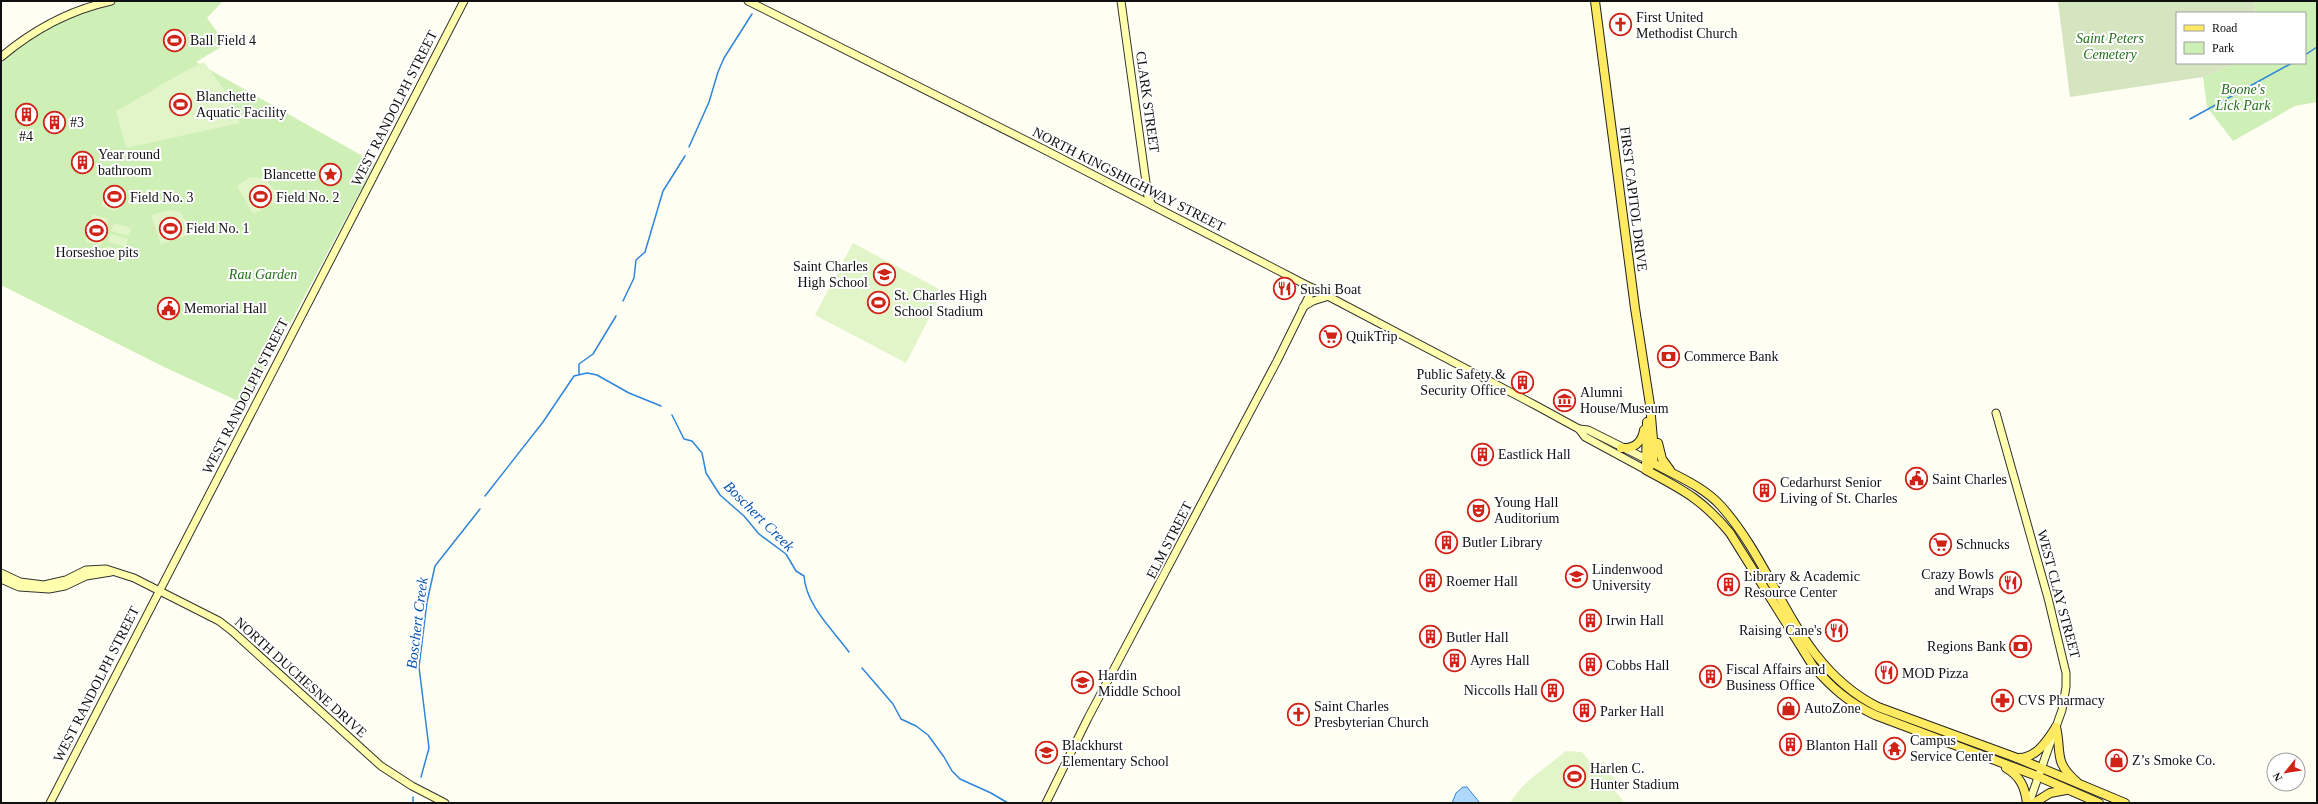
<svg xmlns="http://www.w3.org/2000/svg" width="2318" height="804" font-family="Georgia,serif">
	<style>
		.green { fill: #ceefb6 }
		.cemetery { fill: #d5e5bf }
		.pitch { fill: #e1f5c9 }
		.water { fill: #b0d8fd; stroke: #2f85dc }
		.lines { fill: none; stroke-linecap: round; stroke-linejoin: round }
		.stream { stroke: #2f85dc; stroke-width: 1.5 }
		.secondary-casing { stroke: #323232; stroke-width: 9 }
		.primary-casing { stroke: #212121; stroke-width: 10 }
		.secondary { stroke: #ffffad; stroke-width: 7 }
		.primary { stroke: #ffea62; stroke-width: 8 }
		.labels { text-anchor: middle; stroke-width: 4; stroke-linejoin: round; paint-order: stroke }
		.poi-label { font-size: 14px; fill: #101010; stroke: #fff; text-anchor: start }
		.park-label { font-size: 14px; font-style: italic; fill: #207017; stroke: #fff }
		.street-label { font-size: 14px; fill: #101010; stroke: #fff }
		.water-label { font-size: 15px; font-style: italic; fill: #0956b1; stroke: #fff }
	</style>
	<rect width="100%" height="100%" fill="#fffef2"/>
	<g class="green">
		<polygon points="111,1 223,1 207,18 226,44 196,62 375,163 247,405 164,367 1,285 1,57 37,30"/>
		<polygon points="2254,1 2317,1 2317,102 2295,106 2233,141 2207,107 2203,77 2237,63 2305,63 2305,13 2256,13"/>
	</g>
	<polygon class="cemetery" points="2254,1 2256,13 2177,13 2177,63 2237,63 2203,77 2070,97 2058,2"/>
	<g class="pitch">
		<path d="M 174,29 L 181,31 L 187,37 C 187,48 180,52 170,50 L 163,38 L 164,34 Z"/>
		<path d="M 204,62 L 228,95 L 240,123 L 126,148 L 116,111 C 146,95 173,76 204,62 Z"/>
		<path d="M 250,177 C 267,177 273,185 280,200 L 253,214 L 237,186 Z"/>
		<path d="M 107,188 L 117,188 C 124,195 125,198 122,207 L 115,211 L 101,206 Z"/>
		<polygon points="169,210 180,212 186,221 189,235 161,244 151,215"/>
		<polygon points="92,214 108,219 101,246 85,242"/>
		<polygon points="114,223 131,228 129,236 111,231"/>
		<polygon points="110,234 128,239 125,247 108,242"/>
		<polygon points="853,243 943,291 906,363 815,315"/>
		<polygon points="107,246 125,251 122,259 105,254"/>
		<path d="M 1566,751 L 1582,752 L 1593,765 L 1604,762 L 1611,775 L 1621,782 L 1615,791 L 1625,803 L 1510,803 C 1523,781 1547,767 1566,751 Z"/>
	</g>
	<polygon class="water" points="1463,787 1467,787 1480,803 1452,803 1456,793"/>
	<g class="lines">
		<g class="stream">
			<polyline points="2305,55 2317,47"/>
			<polyline points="2190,119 2292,63"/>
			<polyline points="689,147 709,102 718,72 724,58 752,14"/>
			<polyline points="623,301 634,278 636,260 645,252 663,191 685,156"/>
			<polyline points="579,374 579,364 593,354 616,316"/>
			<path d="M 672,415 L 684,439 L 692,441 L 702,453 L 706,473 L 720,495 L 744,516 L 759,534 L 786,554 L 796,571 L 804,576 C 806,605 832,629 849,652"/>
			<polyline points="485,496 543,422 574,376 587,373 597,375 629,393 661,406"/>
			<polyline points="862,668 893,704 901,719 916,726 928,735 944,757 952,771 960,779 991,793 1008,803"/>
			<polyline points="421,777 429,748 419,667 427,602 435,566 480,509"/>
			<polyline points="413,797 413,803"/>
		</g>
		<defs>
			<g id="secondary">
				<polyline points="748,1 1043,149 1318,291 1535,405 1579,429 1585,437 1646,470"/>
				<polyline points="1121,1 1148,197 1152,205"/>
				<path d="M 1,57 C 33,30 70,10 111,1"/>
				<polyline points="1303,307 1313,301 1329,296"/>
				<polyline points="1996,413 2048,598 2066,673 2066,687 2062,710 2029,803"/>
				<polyline points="1579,429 1588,430 1646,459"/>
				<polyline points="1,573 20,582 44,585 66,580 86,570 106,569 134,578 219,621 232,631 381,766 412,786 445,803"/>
				<polyline points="1,579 19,587 49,589 65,586 86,576 111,572"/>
				<polyline points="50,803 464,1"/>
				<polyline points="1046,803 1088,718 1277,361 1313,288"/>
			</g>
			<g id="primary">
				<polyline points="1595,1 1635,308 1650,405 1654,451 1653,463 1650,466"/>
				<polyline points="1658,443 1662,459 1670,470"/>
				<path d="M 1621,448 C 1633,449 1642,443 1644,430"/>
				<path d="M 1646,459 C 1671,474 1701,484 1721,506 C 1779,571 1794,665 1878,707 L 2017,758 L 2125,803"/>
				<polyline points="1646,464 1647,422"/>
				<path d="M 1646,470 C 1683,490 1702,499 1730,533 L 1813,666 C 1831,687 1849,703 1875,715 L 2037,776 L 2099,803"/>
				<path d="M 2056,727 C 2062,752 2053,762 2077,782"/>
				<path d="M 2017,758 C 2036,759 2047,741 2056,727"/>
				<path d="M 2006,768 C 2020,776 2025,787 2027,803"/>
				<polyline points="2034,803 2050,793 2066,790"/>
			</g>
		</defs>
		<use href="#secondary" class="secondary-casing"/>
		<use href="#primary" class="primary-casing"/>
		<use href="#secondary" class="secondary"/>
		<use href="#primary" class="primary"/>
	</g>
	<defs>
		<symbol id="church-ring" viewBox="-11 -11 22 22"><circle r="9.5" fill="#fff" stroke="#d02217" stroke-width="1.5"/><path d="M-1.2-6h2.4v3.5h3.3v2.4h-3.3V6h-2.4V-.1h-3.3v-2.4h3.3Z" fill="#d02217"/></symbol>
		<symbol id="stadium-ring" viewBox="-11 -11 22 22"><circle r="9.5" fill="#fff" stroke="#d02217" stroke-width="1.5"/><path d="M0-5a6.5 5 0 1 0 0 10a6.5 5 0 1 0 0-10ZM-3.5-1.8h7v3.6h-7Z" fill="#d02217"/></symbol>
		<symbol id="building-ring" viewBox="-11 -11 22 22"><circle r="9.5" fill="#fff" stroke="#d02217" stroke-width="1.5"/><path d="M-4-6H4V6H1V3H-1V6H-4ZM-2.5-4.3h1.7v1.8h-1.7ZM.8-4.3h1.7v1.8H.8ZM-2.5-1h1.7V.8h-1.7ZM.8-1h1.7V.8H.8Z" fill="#d02217"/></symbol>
		<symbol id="sight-ring" viewBox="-11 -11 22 22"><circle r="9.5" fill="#fff" stroke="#d02217" stroke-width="1.5"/><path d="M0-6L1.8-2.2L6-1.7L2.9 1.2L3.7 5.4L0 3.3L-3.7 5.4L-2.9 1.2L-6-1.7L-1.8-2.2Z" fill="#d02217"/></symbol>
		<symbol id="school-ring" viewBox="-11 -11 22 22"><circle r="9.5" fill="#fff" stroke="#d02217" stroke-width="1.5"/><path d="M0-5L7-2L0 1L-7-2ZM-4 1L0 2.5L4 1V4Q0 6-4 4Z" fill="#d02217"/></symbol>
		<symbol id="restaurant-ring" viewBox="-11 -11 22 22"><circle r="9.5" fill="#fff" stroke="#d02217" stroke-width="1.5"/><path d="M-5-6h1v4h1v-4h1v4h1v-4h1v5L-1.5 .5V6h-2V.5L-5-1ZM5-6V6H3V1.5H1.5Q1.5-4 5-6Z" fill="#d02217"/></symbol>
		<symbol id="civic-ring" viewBox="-11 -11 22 22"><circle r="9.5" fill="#fff" stroke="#d02217" stroke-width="1.5"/><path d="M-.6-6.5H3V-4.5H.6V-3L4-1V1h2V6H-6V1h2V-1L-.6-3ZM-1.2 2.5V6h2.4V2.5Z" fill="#d02217"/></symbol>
		<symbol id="supermarket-ring" viewBox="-11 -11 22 22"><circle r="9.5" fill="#fff" stroke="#d02217" stroke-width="1.5"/><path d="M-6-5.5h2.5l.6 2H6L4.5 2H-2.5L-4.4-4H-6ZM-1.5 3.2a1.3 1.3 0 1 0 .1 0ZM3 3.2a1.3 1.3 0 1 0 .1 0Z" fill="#d02217"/></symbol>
		<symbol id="bank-ring" viewBox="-11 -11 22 22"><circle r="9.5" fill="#fff" stroke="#d02217" stroke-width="1.5"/><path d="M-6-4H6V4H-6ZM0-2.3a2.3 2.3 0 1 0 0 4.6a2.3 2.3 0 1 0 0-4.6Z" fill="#d02217"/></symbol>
		<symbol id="museum-ring" viewBox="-11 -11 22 22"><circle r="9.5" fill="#fff" stroke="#d02217" stroke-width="1.5"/><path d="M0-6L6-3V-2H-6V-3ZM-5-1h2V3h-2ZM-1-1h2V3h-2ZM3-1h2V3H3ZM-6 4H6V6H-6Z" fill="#d02217"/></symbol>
		<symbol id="theatre-ring" viewBox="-11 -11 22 22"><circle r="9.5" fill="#fff" stroke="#d02217" stroke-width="1.5"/><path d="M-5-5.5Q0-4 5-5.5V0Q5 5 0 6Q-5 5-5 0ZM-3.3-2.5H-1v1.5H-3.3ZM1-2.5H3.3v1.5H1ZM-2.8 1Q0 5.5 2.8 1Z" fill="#d02217"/></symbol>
		<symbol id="university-ring" viewBox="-11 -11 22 22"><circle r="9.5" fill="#fff" stroke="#d02217" stroke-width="1.5"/><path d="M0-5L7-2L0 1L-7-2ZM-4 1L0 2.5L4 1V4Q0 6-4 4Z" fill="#d02217"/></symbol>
		<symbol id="pharmacy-ring" viewBox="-11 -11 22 22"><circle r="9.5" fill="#fff" stroke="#d02217" stroke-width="1.5"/><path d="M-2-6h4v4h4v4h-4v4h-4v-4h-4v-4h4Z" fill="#d02217"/></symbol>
		<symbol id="shop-ring" viewBox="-11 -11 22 22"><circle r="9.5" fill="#fff" stroke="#d02217" stroke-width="1.5"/><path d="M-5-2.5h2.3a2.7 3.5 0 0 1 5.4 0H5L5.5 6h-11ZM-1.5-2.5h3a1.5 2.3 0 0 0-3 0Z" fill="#d02217"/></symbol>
		<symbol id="temple-ring" viewBox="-11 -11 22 22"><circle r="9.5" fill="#fff" stroke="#d02217" stroke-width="1.5"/><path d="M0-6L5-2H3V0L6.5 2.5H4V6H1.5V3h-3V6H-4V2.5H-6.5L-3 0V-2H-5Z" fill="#d02217"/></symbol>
	</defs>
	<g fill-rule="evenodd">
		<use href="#church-ring" x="1608" y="12" width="25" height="25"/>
		<use href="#stadium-ring" x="162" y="28" width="25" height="25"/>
		<use href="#stadium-ring" x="168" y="92" width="25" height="25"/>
		<use href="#building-ring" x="14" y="102" width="25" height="25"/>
		<use href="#building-ring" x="42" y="110" width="25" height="25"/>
		<use href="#building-ring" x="70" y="150" width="25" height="25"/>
		<use href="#sight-ring" x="318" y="162" width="25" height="25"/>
		<use href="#stadium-ring" x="102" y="184" width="25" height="25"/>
		<use href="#stadium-ring" x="248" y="184" width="25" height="25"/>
		<use href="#stadium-ring" x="158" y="216" width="25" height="25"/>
		<use href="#stadium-ring" x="84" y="218" width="25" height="25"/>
		<use href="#school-ring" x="872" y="262" width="25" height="25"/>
		<use href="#restaurant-ring" x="1272" y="276" width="25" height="25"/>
		<use href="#stadium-ring" x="866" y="290" width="25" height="25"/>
		<use href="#civic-ring" x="156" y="296" width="25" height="25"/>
		<use href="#supermarket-ring" x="1318" y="324" width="25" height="25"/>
		<use href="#bank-ring" x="1656" y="344" width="25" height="25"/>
		<use href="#building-ring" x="1510" y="370" width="25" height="25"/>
		<use href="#museum-ring" x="1552" y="388" width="25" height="25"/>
		<use href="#building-ring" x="1470" y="442" width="25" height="25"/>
		<use href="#civic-ring" x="1904" y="466" width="25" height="25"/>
		<use href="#building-ring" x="1752" y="478" width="25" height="25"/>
		<use href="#theatre-ring" x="1466" y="498" width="25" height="25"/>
		<use href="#building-ring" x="1434" y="530" width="25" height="25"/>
		<use href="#supermarket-ring" x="1928" y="532" width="25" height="25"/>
		<use href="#university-ring" x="1564" y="564" width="25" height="25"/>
		<use href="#building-ring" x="1418" y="568" width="25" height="25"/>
		<use href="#restaurant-ring" x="1998" y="570" width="25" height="25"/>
		<use href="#building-ring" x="1716" y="572" width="25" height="25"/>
		<use href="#building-ring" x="1578" y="608" width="25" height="25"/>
		<use href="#restaurant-ring" x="1824" y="618" width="25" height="25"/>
		<use href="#building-ring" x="1418" y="624" width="25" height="25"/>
		<use href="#bank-ring" x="2008" y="634" width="25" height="25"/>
		<use href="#building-ring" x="1442" y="648" width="25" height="25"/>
		<use href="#building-ring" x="1578" y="652" width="25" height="25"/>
		<use href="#restaurant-ring" x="1874" y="660" width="25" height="25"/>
		<use href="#building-ring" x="1698" y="664" width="25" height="25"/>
		<use href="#school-ring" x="1070" y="670" width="25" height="25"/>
		<use href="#building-ring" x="1540" y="678" width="25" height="25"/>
		<use href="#pharmacy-ring" x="1990" y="688" width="25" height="25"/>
		<use href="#shop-ring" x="1776" y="696" width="25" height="25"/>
		<use href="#building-ring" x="1572" y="698" width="25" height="25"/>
		<use href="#church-ring" x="1286" y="702" width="25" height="25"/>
		<use href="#building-ring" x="1778" y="732" width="25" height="25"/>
		<use href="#temple-ring" x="1882" y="736" width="25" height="25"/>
		<use href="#school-ring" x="1034" y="740" width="25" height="25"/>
		<use href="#shop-ring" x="2104" y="748" width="25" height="25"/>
		<use href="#stadium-ring" x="1562" y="764" width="25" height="25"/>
	</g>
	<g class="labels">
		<g class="poi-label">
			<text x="1636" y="22">First United<tspan x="1636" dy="16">Methodist Church</tspan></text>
			<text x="190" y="45">Ball Field 4</text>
			<text x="196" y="101">Blanchette<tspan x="196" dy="16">Aquatic Facility</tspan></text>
			<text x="70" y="127">#3</text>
			<text x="26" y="141" text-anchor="middle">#4</text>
			<text x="98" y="159">Year round<tspan x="98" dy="16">bathroom</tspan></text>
			<text x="316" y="179" text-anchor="end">Blancette</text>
			<text x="130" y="202">Field No. 3</text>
			<text x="276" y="202">Field No. 2</text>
			<text x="186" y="233">Field No. 1</text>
			<text x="97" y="257" text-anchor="middle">Horseshoe pits</text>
			<text x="868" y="271" text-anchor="end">Saint Charles<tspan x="868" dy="16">High School</tspan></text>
			<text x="1300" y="294">Sushi Boat</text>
			<text x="894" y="300">St. Charles High<tspan x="894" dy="16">School Stadium</tspan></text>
			<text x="184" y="313">Memorial Hall</text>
			<text x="1346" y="341">QuikTrip</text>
			<text x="1684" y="361">Commerce Bank</text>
			<text x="1506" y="379" text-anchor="end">Public Safety &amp;<tspan x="1506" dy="16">Security Office</tspan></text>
			<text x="1580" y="397">Alumni<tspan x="1580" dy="16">House/Museum</tspan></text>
			<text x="1498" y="459">Eastlick Hall</text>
			<text x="1932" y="484">Saint Charles</text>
			<text x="1780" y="487">Cedarhurst Senior<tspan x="1780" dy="16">Living of St. Charles</tspan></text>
			<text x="1494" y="507">Young Hall<tspan x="1494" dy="16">Auditorium</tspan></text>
			<text x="1462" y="547">Butler Library</text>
			<text x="1956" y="549">Schnucks</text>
			<text x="1592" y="574">Lindenwood<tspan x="1592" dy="16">University</tspan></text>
			<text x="1994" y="579" text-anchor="end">Crazy Bowls<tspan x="1994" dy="16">and Wraps</tspan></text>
			<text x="1744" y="581">Library &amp; Academic<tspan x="1744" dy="16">Resource Center</tspan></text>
			<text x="1446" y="586">Roemer Hall</text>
			<text x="1606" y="625">Irwin Hall</text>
			<text x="1822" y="635" text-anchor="end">Raising Cane's</text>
			<text x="1446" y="642">Butler Hall</text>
			<text x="2006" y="651" text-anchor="end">Regions Bank</text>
			<text x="1470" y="665">Ayres Hall</text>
			<text x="1606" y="670">Cobbs Hall</text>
			<text x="1726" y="674">Fiscal Affairs and<tspan x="1726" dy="16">Business Office</tspan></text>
			<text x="1902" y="678">MOD Pizza</text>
			<text x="1098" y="680">Hardin<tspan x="1098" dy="16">Middle School</tspan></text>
			<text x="1538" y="695" text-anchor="end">Niccolls Hall</text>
			<text x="2018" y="705">CVS Pharmacy</text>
			<text x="1314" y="711">Saint Charles<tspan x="1314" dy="16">Presbyterian Church</tspan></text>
			<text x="1804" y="713">AutoZone</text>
			<text x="1600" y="716">Parker Hall</text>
			<text x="1910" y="745">Campus<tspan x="1910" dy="16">Service Center</tspan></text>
			<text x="1062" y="750">Blackhurst<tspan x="1062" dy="16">Elementary School</tspan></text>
			<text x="1806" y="750">Blanton Hall</text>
			<text x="2132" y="765">Z’s Smoke Co.</text>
			<text x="1590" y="773">Harlen C.<tspan x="1590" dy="16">Hunter Stadium</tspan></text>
		</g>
		<g class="park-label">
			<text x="2110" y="43">Saint Peters<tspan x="2110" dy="16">Cemetery</tspan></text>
			<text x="2243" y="94">Boone's<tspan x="2243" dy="16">Lick Park</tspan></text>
			<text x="263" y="279">Rau Garden</text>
		</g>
		<g class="street-label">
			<text transform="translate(1148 102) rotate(82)" y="5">CLARK STREET</text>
			<text transform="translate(394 108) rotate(-63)" y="5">WEST RANDOLPH STREET</text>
			<text transform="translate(1129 179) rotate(27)" y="5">NORTH KINGSHIGHWAY STREET</text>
			<text transform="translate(1634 199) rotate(83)" y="5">FIRST CAPITOL DRIVE</text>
			<text transform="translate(245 396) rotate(-63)" y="5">WEST RANDOLPH STREET</text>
			<text transform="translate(1169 540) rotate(-63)" y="5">ELM STREET</text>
			<text transform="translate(2059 594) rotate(75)" y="5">WEST CLAY STREET</text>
			<text transform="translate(301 677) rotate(42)" y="5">NORTH DUCHESNE DRIVE</text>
			<text transform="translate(96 684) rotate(-63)" y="5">WEST RANDOLPH STREET</text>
		</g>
		<g class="water-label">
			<text transform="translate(759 516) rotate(45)" y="5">Boschert Creek</text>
			<text transform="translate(417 623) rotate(-83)" y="5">Boschert Creek</text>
		</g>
	</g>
	<rect width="2318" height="804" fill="none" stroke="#101010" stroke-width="4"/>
	<rect x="2176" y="12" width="130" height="52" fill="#ffffff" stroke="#9f9f9f"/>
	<rect x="2184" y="25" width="20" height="6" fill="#ffea62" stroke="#9f9f9f"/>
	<text x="2212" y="32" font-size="12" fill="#101010">Road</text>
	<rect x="2184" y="42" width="20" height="12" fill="#ceefb6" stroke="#9f9f9f"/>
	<text x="2212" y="52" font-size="12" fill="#101010">Park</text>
	<g transform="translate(2286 772) rotate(240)"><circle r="19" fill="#ffffff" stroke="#9f9f9f"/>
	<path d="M0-3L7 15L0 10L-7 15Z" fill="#d02217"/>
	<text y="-6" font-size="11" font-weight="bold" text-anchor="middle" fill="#101010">N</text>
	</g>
</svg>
